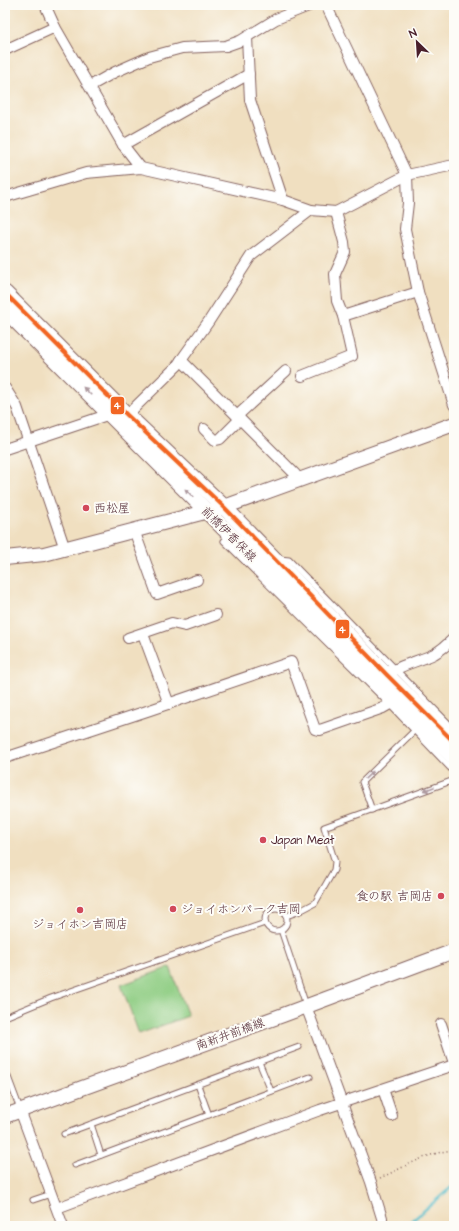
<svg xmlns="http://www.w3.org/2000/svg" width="459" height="1231" font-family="'Architects Daughter','Klee One',sans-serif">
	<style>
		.grass { fill: #8fcd83; stroke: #6c7657 }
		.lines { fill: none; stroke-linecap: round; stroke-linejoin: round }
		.stream { stroke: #4fbcc9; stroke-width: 2.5 }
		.lane-casing { stroke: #84625f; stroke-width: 7 }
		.street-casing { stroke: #84625f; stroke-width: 12 }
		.secondary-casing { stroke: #84625f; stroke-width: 16 }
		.primary-casing { stroke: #84625f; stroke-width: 17 }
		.path { stroke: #84625f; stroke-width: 1.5; stroke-dasharray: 1 3; stroke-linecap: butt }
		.lane { stroke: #fff; stroke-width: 5 }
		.street { stroke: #fff; stroke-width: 10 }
		.secondary { stroke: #fff; stroke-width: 14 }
		.primary { stroke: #fff; stroke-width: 15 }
		.bus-1-casing { stroke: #fdfcf7; stroke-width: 7 }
		.bus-1 { stroke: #f26522; stroke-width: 4 }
		.oneway { fill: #ae9aa0 }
		.poi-dot { fill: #d1495b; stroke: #fdfcf7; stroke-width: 1.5 }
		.labels { text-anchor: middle; stroke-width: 4; stroke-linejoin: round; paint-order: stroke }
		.poi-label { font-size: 12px; fill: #4a1f2b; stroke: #fdfcf7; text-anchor: start }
		.street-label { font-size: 12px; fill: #4a1f2b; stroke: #fdfcf7 }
		.line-badge { stroke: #fdfcf7; stroke-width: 1.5 }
		.badge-label { font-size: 11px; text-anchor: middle; font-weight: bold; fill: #fff }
	</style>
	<rect width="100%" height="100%" fill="#fdfcf7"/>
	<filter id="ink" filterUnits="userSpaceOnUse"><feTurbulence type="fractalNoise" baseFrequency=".025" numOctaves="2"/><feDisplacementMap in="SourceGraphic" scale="8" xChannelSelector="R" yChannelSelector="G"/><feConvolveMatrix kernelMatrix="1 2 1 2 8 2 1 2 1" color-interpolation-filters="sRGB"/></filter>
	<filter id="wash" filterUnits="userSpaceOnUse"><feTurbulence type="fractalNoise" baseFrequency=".012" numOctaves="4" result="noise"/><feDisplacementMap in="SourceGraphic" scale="16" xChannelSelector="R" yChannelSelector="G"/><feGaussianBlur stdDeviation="0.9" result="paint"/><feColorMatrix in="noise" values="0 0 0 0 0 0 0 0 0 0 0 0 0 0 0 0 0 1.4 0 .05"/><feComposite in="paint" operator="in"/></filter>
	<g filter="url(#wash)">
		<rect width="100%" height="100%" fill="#f0dfc0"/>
		<polygon class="grass" points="170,967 188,1016 139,1034 121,985"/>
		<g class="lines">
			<polyline class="stream" points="406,1226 454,1185"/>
		</g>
	</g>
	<g filter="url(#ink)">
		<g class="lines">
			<defs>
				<g id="lane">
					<polyline points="224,541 390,705 454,772"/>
					<polyline points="280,559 289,560 454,729"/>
					<polyline points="372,810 362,782 416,729"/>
					<circle cx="276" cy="920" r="11"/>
					<polyline points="286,916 298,912 315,903 334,870 335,862 324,827 454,780"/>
					<polyline points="281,930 306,1005"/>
					<polyline points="5,1017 51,998 265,923"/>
					<polyline points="259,1062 271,1091"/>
					<polyline points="5,1069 20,1109"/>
					<polyline points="198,1085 209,1115"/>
					<polyline points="91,1124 101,1155"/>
					<polyline points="64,1134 299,1047"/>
					<polyline points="75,1165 310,1077"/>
					<polyline points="33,1200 51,1194"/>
				</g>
				<g id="street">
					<polyline points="45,5 55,27 123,145 141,168"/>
					<polyline points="326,5 407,175 408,203 405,229 418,292 454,405"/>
					<polyline points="247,37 250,100 283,200"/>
					<polyline points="5,50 55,27"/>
					<polyline points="90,86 115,72 149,57 182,48 226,46 240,41 276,19 311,5"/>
					<polyline points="123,145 249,74"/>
					<polyline points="5,197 86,173 141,168 283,200 311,210"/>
					<polyline points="343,316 418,292"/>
					<polyline points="181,360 295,474 299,480"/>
					<polyline points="302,376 352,356 343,316 337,301 335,274 345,252 344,242 336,212"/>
					<polyline points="5,388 17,407 65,549"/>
					<polyline points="127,415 177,366 209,321 251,256 311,210 336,212 407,175 454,165"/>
					<polyline points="237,416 286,371"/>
					<polyline points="204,429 215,440 220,439 240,419"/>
					<polyline points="5,449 110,414"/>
					<polyline points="134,530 157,594 197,580"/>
					<polyline points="143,634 169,704"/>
					<polyline points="128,638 172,623 185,626 216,615"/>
					<path d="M 387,675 C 400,664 418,662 434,654 C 441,650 448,644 454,638"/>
					<polyline points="5,758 150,710 291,662 315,729 320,730 383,708 397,700"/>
					<polyline points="306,1006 371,1182 382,1218"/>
					<polyline points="441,1024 454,1063"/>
					<polyline points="383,1089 392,1116"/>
					<polyline points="20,1110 63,1226"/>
					<polyline points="57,1208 320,1110 454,1065"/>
				</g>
				<g id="secondary">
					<polyline points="5,558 44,554 224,507 454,424"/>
					<polyline points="5,1116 283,1015 454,951"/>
				</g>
				<g id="primary">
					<polyline points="5,293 127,415 224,507 387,675 454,742"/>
					<polyline points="5,310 454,758"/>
				</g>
			</defs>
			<use href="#lane" class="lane-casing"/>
			<use href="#street" class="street-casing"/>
			<use href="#secondary" class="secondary-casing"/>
			<use href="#primary" class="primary-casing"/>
			<g class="path">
				<path d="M 380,1178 C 403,1168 428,1152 454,1150"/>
				<polyline points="333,1226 346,1223 370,1225 374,1222"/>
			</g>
			<use href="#lane" class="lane"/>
			<use href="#street" class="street"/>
			<use href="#secondary" class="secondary"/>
			<use href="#primary" class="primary"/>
			<defs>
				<polyline id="bus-1" points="5,293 127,415 224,507 387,675 454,742"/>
			</defs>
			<use href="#bus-1" class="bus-1-casing"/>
			<use href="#bus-1" class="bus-1"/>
		</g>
		<defs><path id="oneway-solid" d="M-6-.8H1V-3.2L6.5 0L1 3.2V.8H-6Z"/></defs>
		<g class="oneway">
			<use href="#oneway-solid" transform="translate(87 391) rotate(-135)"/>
			<use href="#oneway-solid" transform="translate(189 493) rotate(-135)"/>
			<use href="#oneway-solid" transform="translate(369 775) rotate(-44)"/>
			<use href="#oneway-solid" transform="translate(429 789) rotate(159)"/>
		</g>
	</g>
	<g class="poi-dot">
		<circle cx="86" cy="508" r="4"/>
		<circle cx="263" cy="840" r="4"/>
		<circle cx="441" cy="896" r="4"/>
		<circle cx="173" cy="909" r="4"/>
		<circle cx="80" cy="910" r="4"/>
	</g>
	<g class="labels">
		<g class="poi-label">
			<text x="94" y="512">西松屋</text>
			<text x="271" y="844">Japan Meat</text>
			<text x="433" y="900" text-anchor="end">食の駅 吉岡店</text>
			<text x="181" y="913">ジョイホンパーク吉岡</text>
			<text x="80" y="928" text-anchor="middle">ジョイホン吉岡店</text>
		</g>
		<g class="street-label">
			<text transform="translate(229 534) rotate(45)" y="4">前橋伊香保線</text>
			<text transform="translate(230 1034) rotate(-20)" y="4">南新井前橋線</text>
		</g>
	</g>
	<g class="line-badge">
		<rect x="110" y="396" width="15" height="19" rx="4" fill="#f26522"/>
		<rect x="335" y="619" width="15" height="20" rx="4" fill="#f26522"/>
	</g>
	<g class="badge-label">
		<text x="117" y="409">4</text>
		<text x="342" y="633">4</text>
	</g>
	<rect width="459" height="1231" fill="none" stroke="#fdfcf7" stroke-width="20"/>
	<g transform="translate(417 42) rotate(335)" stroke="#fdfcf7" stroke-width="3" paint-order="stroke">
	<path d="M0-3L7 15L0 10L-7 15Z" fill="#4a1f2b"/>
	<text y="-6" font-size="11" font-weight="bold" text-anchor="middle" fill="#4a1f2b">N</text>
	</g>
</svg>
